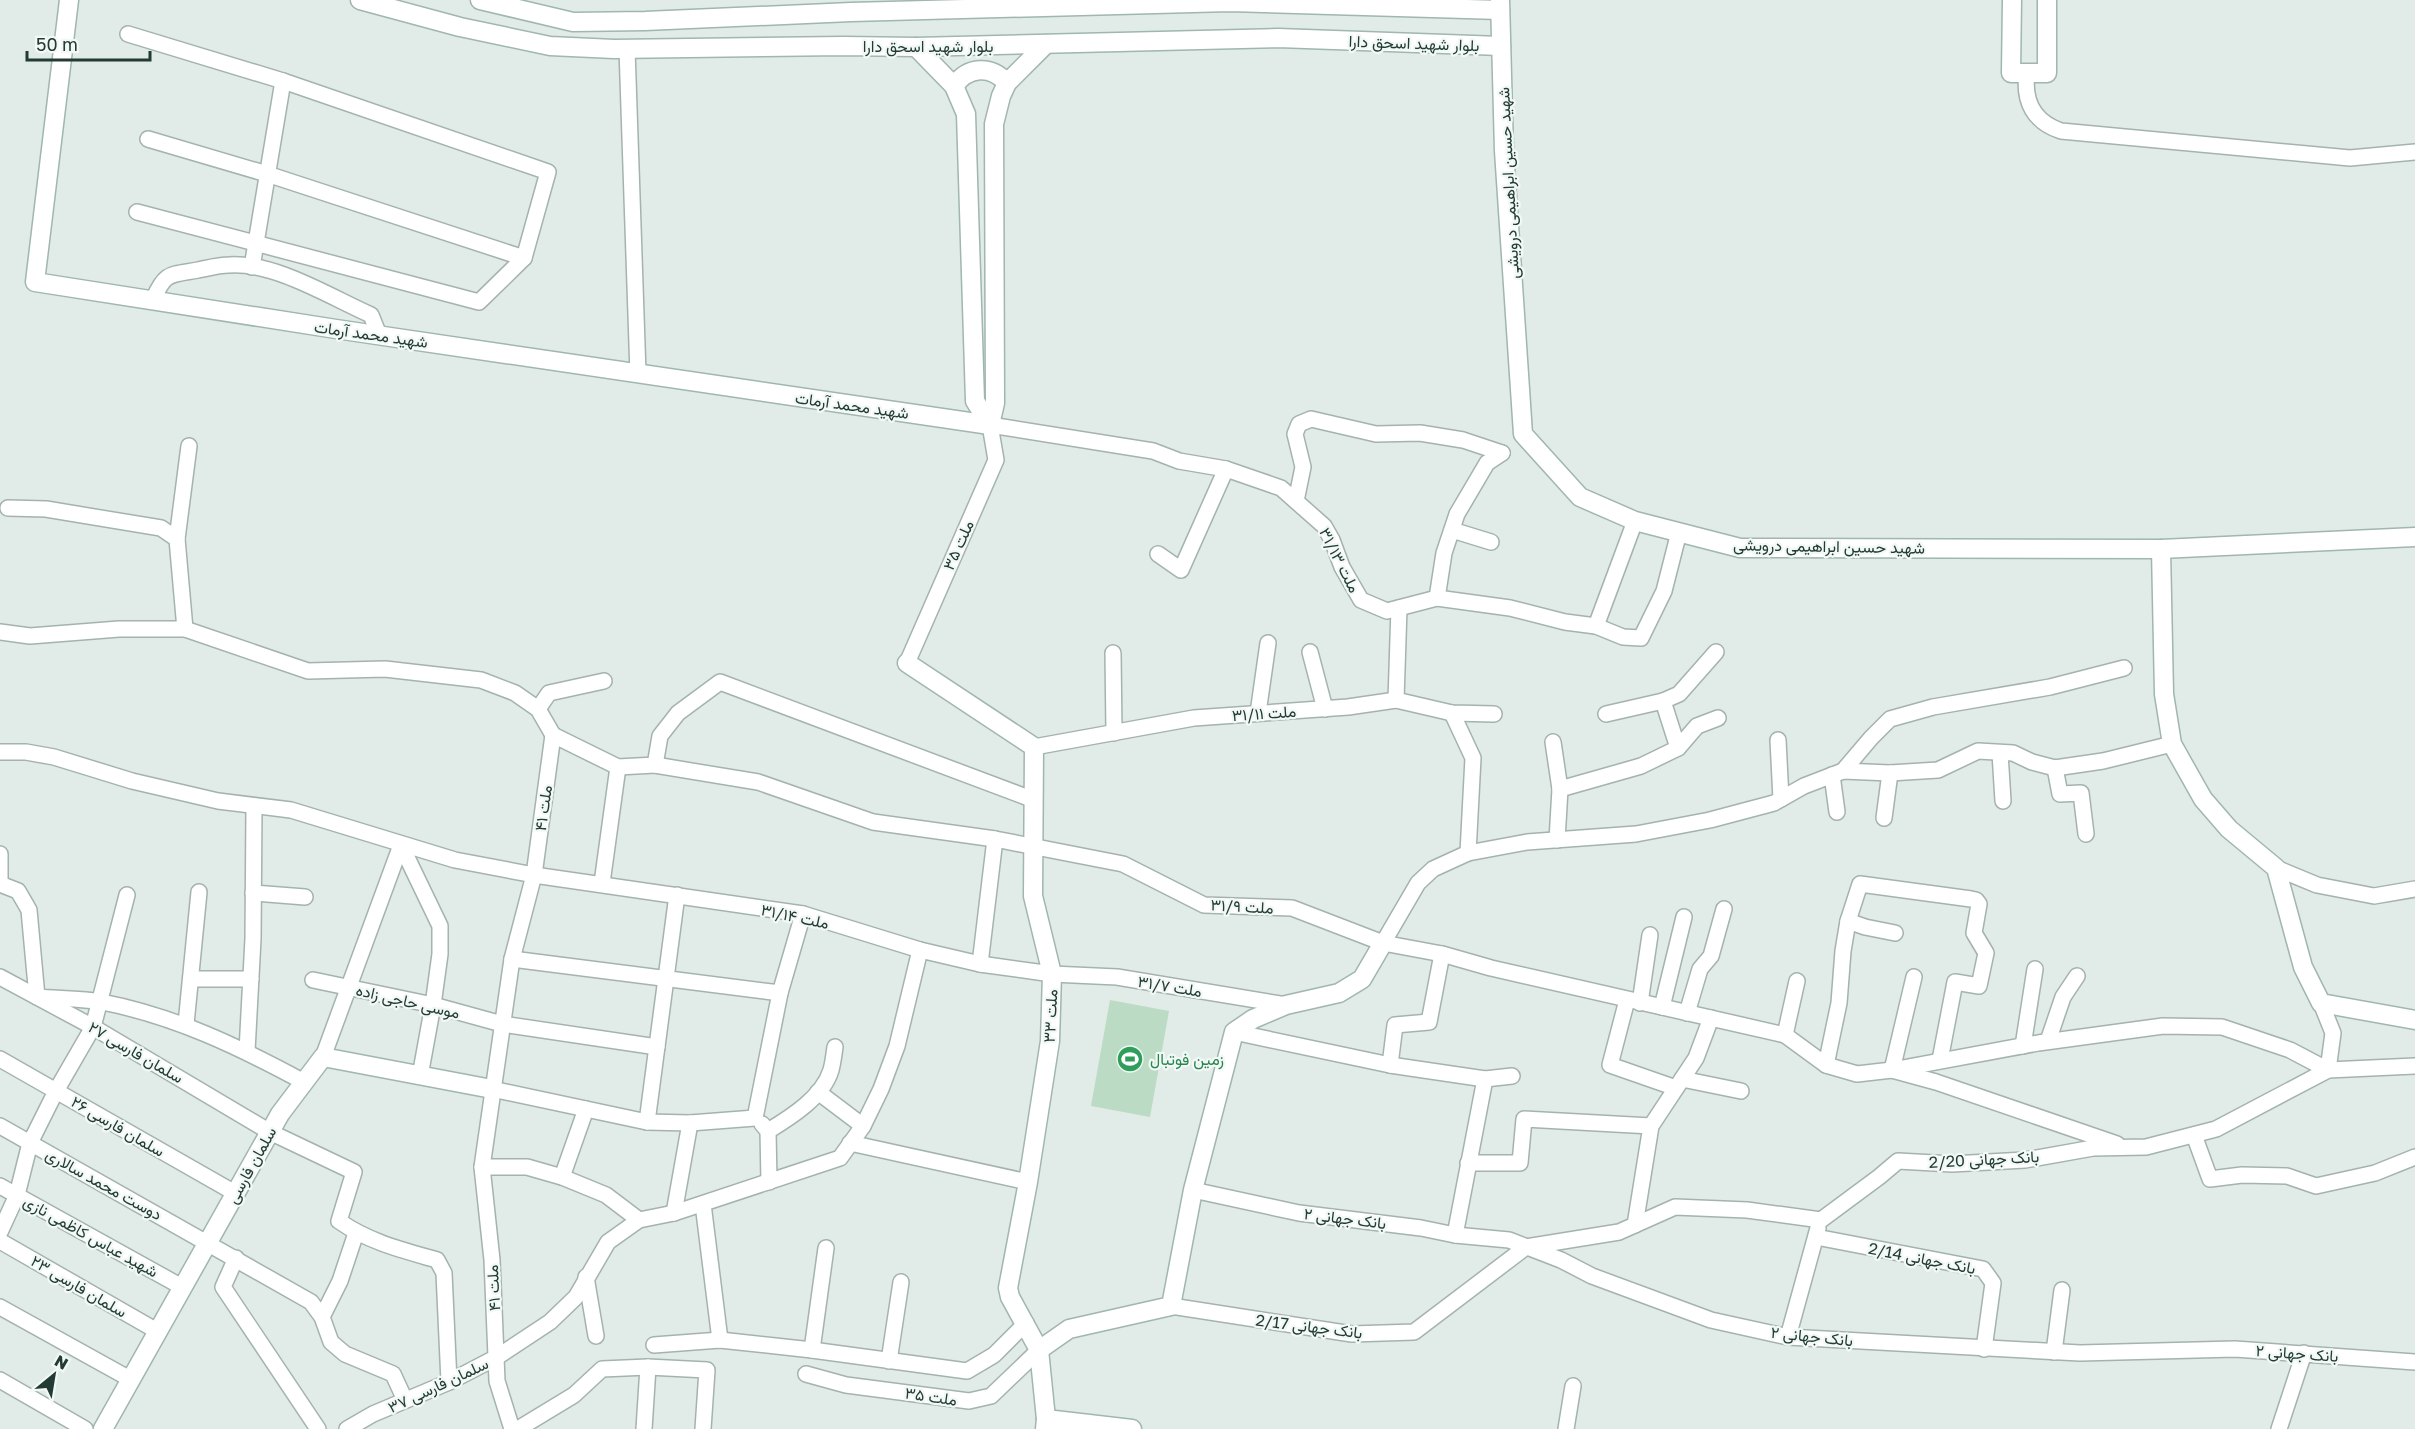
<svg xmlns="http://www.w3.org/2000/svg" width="2415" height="1429" font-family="'Golos Text',Vazirmatn,sans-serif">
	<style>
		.pitch { fill: #bbdbc5 }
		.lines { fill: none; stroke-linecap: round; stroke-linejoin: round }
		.street-casing { stroke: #a4b3ae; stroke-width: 18 }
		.secondary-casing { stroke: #a0b6af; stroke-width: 21 }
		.street { stroke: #fff; stroke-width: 15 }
		.secondary { stroke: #fff; stroke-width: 18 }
		.labels { text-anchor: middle; stroke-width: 4.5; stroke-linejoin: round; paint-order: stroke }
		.street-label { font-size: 16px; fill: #223b35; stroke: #f2f8f5 }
		.leisure-label { font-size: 16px; fill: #27864d; stroke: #f2f8f5; text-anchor: start }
	</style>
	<rect width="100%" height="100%" fill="#e1ebe7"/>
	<polygon class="pitch" points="1110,1000 1169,1011 1150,1117 1091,1106"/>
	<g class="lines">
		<defs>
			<g id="street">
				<polyline points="128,34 283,81 548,172 524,258 479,302 137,212"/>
				<polyline points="627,49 638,374"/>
				<path d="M 2027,73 C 2023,102 2034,122 2061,131 L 2350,158 L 2415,152"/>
				<polyline points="148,139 267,174 524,258"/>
				<polyline points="252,267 283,81"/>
				<path d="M 153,300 C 165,272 169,275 198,270 C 208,268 219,265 229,265 C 275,262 330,297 371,315 L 379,335"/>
				<polyline points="1296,501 1303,467 1295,434 1299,424 1311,419 1376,434 1420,433 1463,440 1502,453"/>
				<polyline points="8,508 46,509 161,528 177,539 185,629"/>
				<polyline points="1452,530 1491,542"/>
				<polyline points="177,539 189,446"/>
				<polyline points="1158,554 1181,570 1226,469"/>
				<polyline points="1437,598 1444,553 1457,514 1487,463 1502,453"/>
				<polyline points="1596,626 1635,521"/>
				<polyline points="0,632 30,636 119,629 185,629 308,671 385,669 481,680 515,693 538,709 553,735"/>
				<polyline points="1310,652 1325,709"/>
				<polyline points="1113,653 1114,733"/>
				<polyline points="907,663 996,460 990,425 1153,451 1179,461 1226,469 1281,488 1324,526 1332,540 1342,567 1361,600 1387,611 1437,598 1510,608 1565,622 1596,626 1623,637 1641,638 1664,591 1679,532"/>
				<polyline points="1396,700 1399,608"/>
				<polyline points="1663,701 1678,748"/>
				<polyline points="538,709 549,693 604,681"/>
				<polyline points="1258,713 1268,643"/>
				<polyline points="1452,713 1473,758 1468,853"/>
				<polyline points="1606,714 1663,701 1679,694 1716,652"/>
				<polyline points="1778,740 1781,799"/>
				<polyline points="1553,742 1560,789 1557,840"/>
				<polyline points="1034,747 1194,718 1348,707 1396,700 1452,713 1494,714"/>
				<polyline points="0,752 26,752 54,757 132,781 218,801 291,810 455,860 534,875 803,914 920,950 980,964 1052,974 1117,977 1286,1005"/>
				<polyline points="2000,753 2003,801"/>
				<polyline points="655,765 758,782 873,822 995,839 1123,864 1204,905 1292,908 1383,943 1442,954 1491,968 1785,1035 1826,1065 1857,1074 1892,1070 2038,1043 2163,1026 2222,1027 2290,1050 2328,1070 2333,1033 2321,1003"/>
				<polyline points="2055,768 2060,794 2081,793 2086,834"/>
				<polyline points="1843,771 1871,738 1890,719 1933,707 2050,687 2124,668"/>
				<polyline points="1832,775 1837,812"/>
				<polyline points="1560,789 1641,766 1678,748 1697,726 1718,718"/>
				<polyline points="1884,818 1890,773"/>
				<polyline points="401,845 440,926 440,954 433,1005 420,1076"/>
				<polyline points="0,854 0,884"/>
				<polyline points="2276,868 2317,885 2374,896 2415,889"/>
				<polyline points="602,883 618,767"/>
				<path d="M 0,884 L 18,891 L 29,910 L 37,997 C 58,999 81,998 102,1002 C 175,1016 239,1047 304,1082"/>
				<polyline points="253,893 305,897"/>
				<polyline points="1848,921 1860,884 1971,899 1976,900 1979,904 1974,933 1986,953 1979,986 1955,982 1940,1060"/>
				<polyline points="1383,943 1418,883 1433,869 1468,853 1527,842 1636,834 1710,820 1774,803 1804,786 1843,771 1890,773 1938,770 1978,751 2013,753 2032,762 2055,768 2103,761 2172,744"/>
				<polyline points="980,964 995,839"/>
				<path d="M 0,977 L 93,1027 L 270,1132 L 354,1172 L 339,1221 C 369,1242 402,1250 437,1260 L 444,1273 L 449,1382"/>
				<polyline points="1914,977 1892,1070 1936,1082 2117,1144"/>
				<polyline points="191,979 251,979"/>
				<polyline points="313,980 433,1005 502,1024 657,1047"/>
				<polyline points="780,993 803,914"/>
				<polyline points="1627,1000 1610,1065 1676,1088"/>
				<polyline points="1640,1003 1650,935"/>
				<polyline points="1662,1007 1684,917"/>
				<polyline points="1687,1013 1700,969 1711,956 1724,909"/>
				<polyline points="186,1024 199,892"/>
				<polyline points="1234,1032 1390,1065 1485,1079 1512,1076"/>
				<polyline points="1785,1035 1797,981"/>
				<polyline points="2048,1041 2063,997 2077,976"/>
				<polyline points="2023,1046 2035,969"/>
				<polyline points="247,1051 253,939 254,806"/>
				<polyline points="323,1057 401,845"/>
				<polyline points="0,1059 235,1193"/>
				<polyline points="1390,1065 1395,1025 1429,1022 1442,954"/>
				<polyline points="1826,1065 1839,1003 1843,951 1848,921 1865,927 1895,933"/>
				<polyline points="1682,1079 1741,1091"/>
				<polyline points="492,1089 647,1122 690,1123 755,1118 780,993 512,959"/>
				<polyline points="818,1092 863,1126"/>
				<polyline points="647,1122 677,895"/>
				<polyline points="762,1124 768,1131 769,1182"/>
				<polyline points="0,1126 311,1302 322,1317 331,1342 345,1354 393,1374 405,1400"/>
				<path d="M 768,1131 C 791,1117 823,1097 831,1070 C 833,1063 834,1054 835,1047"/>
				<polyline points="2194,1135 2210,1179 2242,1175 2287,1176 2316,1186 2375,1173 2415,1157"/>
				<polyline points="850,1143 1028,1182"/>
				<polyline points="1468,1163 1520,1163 1524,1119 1651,1126"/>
				<polyline points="482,1167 527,1167 562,1177 606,1195 639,1220"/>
				<polyline points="562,1177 586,1109"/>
				<polyline points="0,1186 182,1287"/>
				<polyline points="1193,1190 1299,1213 1421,1228 1455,1235 1509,1240 1561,1260 1592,1276 1711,1320 1788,1337 2080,1353 2235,1349 2415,1362"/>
				<polyline points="703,1204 720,1340"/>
				<polyline points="674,1213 690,1123"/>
				<polyline points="1635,1225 1651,1126 1696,1058 1711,1018"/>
				<polyline points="0,1232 17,1195 30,1143 56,1091 93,1027 127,895"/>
				<polyline points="1455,1235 1485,1079"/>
				<polyline points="1816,1237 1983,1269 1993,1283 1984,1349"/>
				<polyline points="0,1241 157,1331"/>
				<polyline points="236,1258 223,1287 318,1429"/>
				<polyline points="586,1277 596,1336"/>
				<polyline points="1171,1306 1352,1334 1414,1332 1526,1247 1619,1232 1675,1207 1747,1210 1821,1220 1879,1177 1898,1161 1952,1164 2025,1160 2093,1148 2146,1147 2216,1129 2328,1070 2415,1066"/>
				<polyline points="0,1307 130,1379"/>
				<polyline points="322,1317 340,1281 356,1233"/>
				<polyline points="1788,1337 1818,1228"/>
				<polyline points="654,1345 720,1340 812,1350 967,1371 994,1355 1026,1323"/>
				<polyline points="812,1350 826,1248"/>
				<polyline points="2054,1352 2062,1290"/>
				<polyline points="889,1361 901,1282"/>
				<polyline points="806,1374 846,1385 969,1401 991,1396 1039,1350"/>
				<polyline points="0,1380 85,1429"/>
				<polyline points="347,1429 373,1414 449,1382 497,1357 550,1322 576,1297 608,1242 639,1220 674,1213 840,1158 863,1126 881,1089 897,1046 920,950"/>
				<polyline points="512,1429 497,1381 492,1260 482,1167 512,959 534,875 553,735 618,767 655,765 660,736 678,713 720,682 1034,800"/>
				<polyline points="518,1429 574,1395 602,1369 648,1367 707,1370 703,1429"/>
				<polyline points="644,1429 648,1367"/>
				<polyline points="1566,1429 1573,1386"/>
				<polyline points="2279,1429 2304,1353"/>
			</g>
			<g id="secondary">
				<polyline points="69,0 35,282 336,329 990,425"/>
				<polyline points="360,0 460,27 550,46 614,49 843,46 916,47 1278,38 1501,46"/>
				<polyline points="480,0 573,22 645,21 851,12 1230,2 1500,10"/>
				<polyline points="1500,0 1504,151 1523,434 1580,497 1635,521 1740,548 2161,549 2415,537"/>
				<polyline points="2012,0 2011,73 2047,73 2047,0"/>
				<polyline points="916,47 954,86 966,114 975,401 990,425"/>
				<path d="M 954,86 C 968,66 991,65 1007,83"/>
				<polyline points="990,425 995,403 994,124 1001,96 1007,83 1046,44"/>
				<polyline points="2161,549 2164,694 2172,744 2203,799 2229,829 2276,868 2303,967 2321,1003 2415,1020"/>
				<polyline points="907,663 1034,747 1033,896 1052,974 1050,1041 1028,1182 1008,1288 1010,1297 1039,1350 1046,1419 1045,1429"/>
				<polyline points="1039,1350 1069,1329 1171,1306 1193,1190 1234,1032 1253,1019 1286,1005 1339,993 1362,979 1383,943"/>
				<polyline points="1046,1419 1132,1429"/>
				<polyline points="103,1429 280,1114 323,1057 492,1089"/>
			</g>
		</defs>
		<use href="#street" class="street-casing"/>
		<use href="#secondary" class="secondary-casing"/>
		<use href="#street" class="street"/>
		<use href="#secondary" class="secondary"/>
	</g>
	<defs>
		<symbol id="stadium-disc" viewBox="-11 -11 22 22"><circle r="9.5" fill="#2e9e5b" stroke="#f2f8f5"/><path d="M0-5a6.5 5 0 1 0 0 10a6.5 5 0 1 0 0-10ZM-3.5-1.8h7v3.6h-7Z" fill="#fff"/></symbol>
	</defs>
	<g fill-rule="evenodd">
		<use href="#stadium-disc" x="1115" y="1044" width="30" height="30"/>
	</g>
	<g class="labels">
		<g class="street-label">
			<text transform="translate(1414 43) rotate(2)" y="6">بلوار شهید اسحق دارا</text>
			<text x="928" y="52">بلوار شهید اسحق دارا</text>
			<text transform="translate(1508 183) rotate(-93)" y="6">شهید حسین ابراهیمی درویشی</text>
			<text transform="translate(371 334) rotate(8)" y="6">شهید محمد آرمات</text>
			<text transform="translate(852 405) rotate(8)" y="6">شهید محمد آرمات</text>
			<text transform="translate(958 545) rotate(-66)" y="6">ملت ۳۵</text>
			<text transform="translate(1829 546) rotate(1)" y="6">شهید حسین ابراهیمی درویشی</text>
			<text transform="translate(1340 560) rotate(63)" y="6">ملت ۳۱/۱۳</text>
			<text transform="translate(1264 713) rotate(-4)" y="6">ملت ۳۱/۱۱</text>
			<text transform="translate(543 808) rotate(-82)" y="6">ملت ۴۱</text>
			<text transform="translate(1242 906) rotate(3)" y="6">ملت ۳۱/۹</text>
			<text transform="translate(795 916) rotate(12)" y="6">ملت ۳۱/۱۴</text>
			<text transform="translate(1170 986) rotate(9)" y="6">ملت ۳۱/۷</text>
			<text transform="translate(408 1001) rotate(13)" y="6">موسی حاجی زاده</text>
			<text transform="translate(1050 1016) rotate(-87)" y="6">ملت ۳۳</text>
			<text transform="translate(136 1052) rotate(30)" y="6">سلمان فارسی ۲۷</text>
			<text transform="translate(118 1126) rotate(30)" y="6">سلمان فارسی ۲۶</text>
			<text transform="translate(1984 1159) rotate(-3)" y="6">بانک جهانی 2/20</text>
			<text transform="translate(251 1165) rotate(-61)" y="6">سلمان فارسی</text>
			<text transform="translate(104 1184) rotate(29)" y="6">دوست محمد سالاری</text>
			<text transform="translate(1345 1218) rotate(7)" y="6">بانک جهانی ۲</text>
			<text transform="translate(91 1236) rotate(29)" y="6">شهید عباس کاظمی نازی</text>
			<text transform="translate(1922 1258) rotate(11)" y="6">بانک جهانی 2/14</text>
			<text transform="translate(79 1286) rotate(30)" y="6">سلمان فارسی ۲۳</text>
			<text transform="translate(493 1288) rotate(-93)" y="6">ملت ۴۱</text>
			<text transform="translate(1309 1326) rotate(7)" y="6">بانک جهانی 2/17</text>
			<text transform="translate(1812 1336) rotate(6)" y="6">بانک جهانی ۲</text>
			<text transform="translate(2297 1353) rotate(4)" y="6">بانک جهانی ۲</text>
			<text transform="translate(438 1385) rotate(-25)" y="6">سلمان فارسی ۳۷</text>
			<text transform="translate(931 1396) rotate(8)" y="6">ملت ۳۵</text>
		</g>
		<g class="leisure-label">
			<text x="1150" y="1065">زمین فوتبال</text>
		</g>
	</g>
	<g transform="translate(54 1375) rotate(30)" stroke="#f2f8f5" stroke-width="4.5" paint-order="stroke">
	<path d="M0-4.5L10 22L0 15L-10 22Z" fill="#223b35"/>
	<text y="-9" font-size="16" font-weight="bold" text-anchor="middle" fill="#223b35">N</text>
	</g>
	<path d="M27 51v9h123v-9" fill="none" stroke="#223b35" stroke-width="3"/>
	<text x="36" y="51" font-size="18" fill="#223b35" stroke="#f2f8f5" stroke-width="4.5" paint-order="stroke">50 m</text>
</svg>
